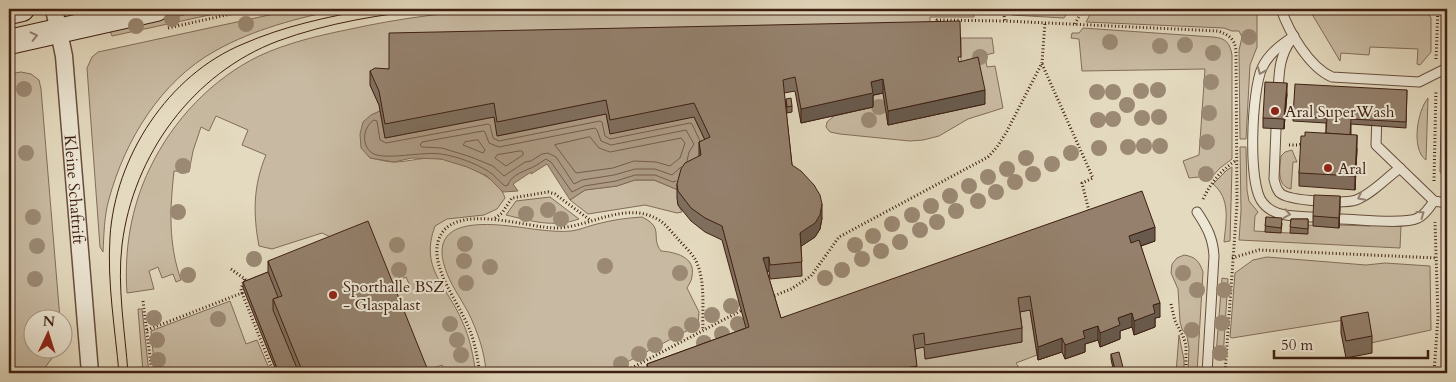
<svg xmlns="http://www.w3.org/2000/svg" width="1456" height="382" font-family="Cardo,serif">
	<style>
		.green { fill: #c8baa2; stroke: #836c5a }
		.water { fill: #ac9a84; stroke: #806956 }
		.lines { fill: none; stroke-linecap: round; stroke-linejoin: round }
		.shore { stroke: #755c4b; stroke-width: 1 }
		.lane-casing { stroke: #684e3d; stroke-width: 11 }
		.street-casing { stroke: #684e3d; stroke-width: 19 }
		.secondary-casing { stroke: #3e1f12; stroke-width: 26 }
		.path { stroke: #3e1f12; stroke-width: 3; stroke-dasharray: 1 2.5; stroke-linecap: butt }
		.lane { stroke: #ede7d5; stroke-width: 9 }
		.street { stroke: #ede7d5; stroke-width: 16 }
		.secondary { stroke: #ede7d5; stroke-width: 24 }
		.tram { stroke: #3e1f12; stroke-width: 1 }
		.tree { fill: #9b8974 }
		.wall { fill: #7f6e5d; stroke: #3e1f12 }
		.shaded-wall { fill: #685a4c; stroke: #3e1f12 }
		.building { fill: #94806c; stroke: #3e1f12 }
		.oneway { stroke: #968374 }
		.poi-dot { fill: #8f2418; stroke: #ede7d5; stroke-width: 2 }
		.labels { text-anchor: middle; stroke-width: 4; stroke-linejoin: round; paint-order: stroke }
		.poi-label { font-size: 16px; fill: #3e1f12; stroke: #ede7d5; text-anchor: start }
		.street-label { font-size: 16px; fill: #3e1f12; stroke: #ede7d5 }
	</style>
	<rect width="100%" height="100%" fill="#e4dabf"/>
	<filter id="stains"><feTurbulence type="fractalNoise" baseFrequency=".004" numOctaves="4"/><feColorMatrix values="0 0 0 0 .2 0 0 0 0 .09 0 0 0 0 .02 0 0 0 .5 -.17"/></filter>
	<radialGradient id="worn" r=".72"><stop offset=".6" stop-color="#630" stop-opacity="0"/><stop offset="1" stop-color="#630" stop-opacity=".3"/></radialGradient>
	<g class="green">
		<polygon points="211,9 237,9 112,36 110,31"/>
		<path d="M 297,9 L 341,9 C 298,18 254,29 215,51 C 161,81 125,140 109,199 C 104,216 104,235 103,252 L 100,247 L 87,68 L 92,57 L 98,52 Z"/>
		<path d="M 508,9 L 835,9 L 836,12 L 948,10 L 974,12 L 974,17 L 930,17 L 930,36 L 370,85 L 379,105 L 380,111 L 371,115 L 370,158 C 378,159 386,162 394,162 C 409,162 424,156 441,159 C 461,162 499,177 505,198 L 497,209 L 484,215 L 447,219 L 435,226 C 419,269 447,285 462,321 C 470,337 473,356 476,373 L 445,373 L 442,365 L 426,371 L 396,292 L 410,286 L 406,277 L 392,283 L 341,242 L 322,233 L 272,249 L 259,246 C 253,214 253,186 266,155 L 242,145 L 248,130 L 216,116 L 209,131 L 201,127 L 193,151 L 189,172 L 174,171 C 170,209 168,243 181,280 L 176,282 L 173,274 L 162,278 L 158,267 L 149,271 L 154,289 L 127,293 C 124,250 131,207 150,168 C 173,120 212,79 259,56 C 287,43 317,36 346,30 C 400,18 454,11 508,9 Z"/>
		<polygon points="1011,9 1071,9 1064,18 1012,15"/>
		<polygon points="1093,9 1257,9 1257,47 1250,65 1246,139 1240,139 1239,50 1242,37 1239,31 1232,31 1224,28 1086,22"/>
		<polygon points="1309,9 1426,9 1431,18 1431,52 1420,65 1417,64 1418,49 1370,47 1369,55 1341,53 1340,61"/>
		<path d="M 1083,28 L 1213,37 C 1226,38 1230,43 1232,55 L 1232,159 L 1220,168 L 1208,181 L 1199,177 L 1189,178 L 1183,161 L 1199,155 L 1205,69 L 1082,71 L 1079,39 L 1071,38 L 1072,33 L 1079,33 Z"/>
		<polygon points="961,38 992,38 994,53 985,55 987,67 995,66 1003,108 968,119 939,136 923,140 910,141 840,134 830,132 826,127 827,122 834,116 873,107 871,96 883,93 888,125 961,70"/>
		<polygon points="21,72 31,74 39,80 41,89 60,319 32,320 32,350 58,350 41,373 9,373 9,74"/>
		<polygon points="1442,83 1447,83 1445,178 1440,172"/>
		<path d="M 1428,98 L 1426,160 C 1411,150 1417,111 1428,98 Z"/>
		<polygon points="1240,147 1246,147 1247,190 1249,201 1258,212 1255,216 1254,231 1307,234 1308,225 1339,228 1339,225 1370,226 1374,224 1401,226 1400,248 1239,240 1241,211"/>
		<path d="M 1292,150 L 1297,162 L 1293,162 L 1291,189 C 1276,186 1280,168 1281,156 L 1285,152 Z"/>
		<path d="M 1232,167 L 1230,241 L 1224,242 C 1226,221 1231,199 1213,184 L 1227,170 Z"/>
		<polygon points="635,180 654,180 678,190 678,205 682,212 677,213 645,205 588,214 570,200 585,190 617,186"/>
		<path d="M 550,197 L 579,219 C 554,228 531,221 506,215 L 516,201 Z"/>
		<path d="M 642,217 C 665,228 650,237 661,251 C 675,252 696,257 692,276 C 692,280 689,284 687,288 L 699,312 L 698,325 L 606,373 L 486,373 C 485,352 477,330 468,312 C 460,297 450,284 445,268 C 425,207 511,227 541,230 C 551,231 561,232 571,231 C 580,230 588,226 597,224 C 612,220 626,218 642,217 Z"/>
		<path d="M 1184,255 C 1196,257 1199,261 1203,272 L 1197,373 L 1188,373 L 1189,348 L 1187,336 L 1182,329 L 1180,322 L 1178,289 L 1171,273 L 1172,264 L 1177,258 Z"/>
		<polygon points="1267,257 1366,265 1385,263 1430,266 1431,330 1371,343 1363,317 1232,338 1230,337 1235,273 1253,260"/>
		<polygon points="1222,278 1228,279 1223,358 1216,355"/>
		<polygon points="230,301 246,344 257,340 271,373 155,373 151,331"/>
		<polygon points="138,309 142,309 149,373 143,373"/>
		<polygon points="1030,310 1037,355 1016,363 1018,366 1018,373 916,373 913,349 924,347 926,359 1022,342 1018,312"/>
		<polygon points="1179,335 1184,360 1184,373 1176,373"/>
	</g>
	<polygon class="water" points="380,111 385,138 494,117 498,136 606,114 694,117 710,151 678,190 654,180 635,180 617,186 585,190 570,200 547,164 531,174 531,172 513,184 518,191 503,192 487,176 467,167 441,159 412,158 394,162 370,158 361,148 360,134 363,122 371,115"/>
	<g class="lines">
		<g class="shore">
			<polygon points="590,137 599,148 610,152 681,138 685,143 680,158 670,166 656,162 634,161 613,168 576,173 555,145"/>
			<polygon points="478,140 485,150 483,153 463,145 465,142"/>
			<polygon points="521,151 523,152 523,155 506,166 495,158 497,155"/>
			<polyline points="681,167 672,175 655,169 635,169 614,175 582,180 574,184 556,157 548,153 542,154 531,161 525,162 504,176 493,166 471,157 442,148 422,147 420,145 422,142 483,131 485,132 489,143 499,147 595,128 597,130 601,141 611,145 686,130 694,144 689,152 687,161"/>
			<path d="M 676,181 L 673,182 L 655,175 L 635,175 L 616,181 L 584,186 L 572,192 L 551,162 L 546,159 C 542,161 539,164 535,166 C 526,171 511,174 508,185 L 505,186 C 499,182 495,175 488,171 C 475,163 456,156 441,154 C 424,151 384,161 372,153 C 360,144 364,126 374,120 L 377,121 L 380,140 L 386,143 L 488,124 L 490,125 L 493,138 L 499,141 L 600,121 L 602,122 L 605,136 L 610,139 L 690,123 L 692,124 L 700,141"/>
		</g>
		<defs>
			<g id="lane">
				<path d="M 1281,9 C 1289,32 1309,67 1332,77 L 1419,82 L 1447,68"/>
				<path d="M 1294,36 C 1281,45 1269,53 1262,68 C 1252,89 1247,185 1263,203 C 1275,218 1297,216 1313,217"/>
				<path d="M 1278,93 C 1279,73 1279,57 1291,40"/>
				<polyline points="1377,115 1376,145 1434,201 1447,203"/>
				<path d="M 1276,129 L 1274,179 C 1275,184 1276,189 1280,193 C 1289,201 1344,204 1356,200 C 1372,194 1386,178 1400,168"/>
				<path d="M 1197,212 C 1207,227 1213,238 1214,256 L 1207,373"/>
				<path d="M 1340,219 C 1357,219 1404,225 1418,218 C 1425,215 1430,207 1434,201"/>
			</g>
			<g id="street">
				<path id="s1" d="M 54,9 L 64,56 L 90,373"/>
			</g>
			<g id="secondary">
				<polyline points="9,12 22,9"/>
				<polyline points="9,42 156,9"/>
			</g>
		</defs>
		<use href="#lane" class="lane-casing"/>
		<use href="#street" class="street-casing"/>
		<use href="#secondary" class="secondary-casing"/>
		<g class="path">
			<polyline points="1003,9 1005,21"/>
			<polyline points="1438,9 1447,9"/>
			<path d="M 937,24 L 937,20 L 1005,21 L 1218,31 C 1229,35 1235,39 1236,51 L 1237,204 L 1225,373"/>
			<polyline points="1075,24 1083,9"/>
			<polyline points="168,28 253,9"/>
			<polyline points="1436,59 1438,9"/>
			<polyline points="1042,64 1093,178 1082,183 1089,211"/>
			<polyline points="1289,145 1299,145 1302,144"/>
			<polyline points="1434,181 1436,90"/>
			<path d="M 1203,199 C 1211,183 1220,171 1235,161"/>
			<polyline points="495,218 502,213 512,198 548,192 555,194 590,220"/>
			<polyline points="1232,258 1259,250 1437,258"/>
			<polyline points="231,269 250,283"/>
			<polyline points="242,293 274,373"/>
			<polyline points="771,297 791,289 811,276 839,237 988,157 997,147 1006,133 1042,63 1045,22"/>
			<polyline points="143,301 152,373"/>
			<polyline points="1171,304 1175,321 1183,336 1186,345 1186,373"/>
			<polyline points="147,330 242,293 241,289 245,278"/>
			<path d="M 480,373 C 477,357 475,341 468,326 C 458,302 431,268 438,242 C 449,199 529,229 557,228 C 591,227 626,200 659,220 C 666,224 672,233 678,239 C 683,245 691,252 695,259 C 706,279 702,308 703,330"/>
			<polyline points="622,373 742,310"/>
			<polyline points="1434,373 1438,317 1435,222"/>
		</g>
		<use href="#lane" class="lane"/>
		<use href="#street" class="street"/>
		<use href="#secondary" class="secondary"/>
		<g class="tram">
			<path d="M 119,373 C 115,328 107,282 110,237 C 115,157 168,75 243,44 C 284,26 327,17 371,9"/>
			<path d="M 128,373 C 125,331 117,287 122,245 C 133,155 193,73 278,41 C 327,23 382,14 434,9"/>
		</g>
	</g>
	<g class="tree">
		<circle cx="172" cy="19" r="8"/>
		<circle cx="246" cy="24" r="8"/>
		<circle cx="136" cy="26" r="8"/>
		<circle cx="1249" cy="37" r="8"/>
		<circle cx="1110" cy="42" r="8"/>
		<circle cx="1185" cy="45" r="8"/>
		<circle cx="1160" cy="46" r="8"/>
		<circle cx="1213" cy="53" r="8"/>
		<circle cx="980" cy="57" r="8"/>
		<circle cx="1211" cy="82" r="8"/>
		<circle cx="24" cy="89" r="8"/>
		<circle cx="1158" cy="90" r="8"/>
		<circle cx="1141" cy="91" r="8"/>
		<circle cx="1097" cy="92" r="8"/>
		<circle cx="1113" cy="92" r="8"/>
		<circle cx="1127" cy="105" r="8"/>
		<circle cx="879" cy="107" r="8"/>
		<circle cx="1209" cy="113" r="8"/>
		<circle cx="1159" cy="117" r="8"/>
		<circle cx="1142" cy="118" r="8"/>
		<circle cx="1113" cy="119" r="8"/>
		<circle cx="869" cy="120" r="8"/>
		<circle cx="1098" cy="120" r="8"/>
		<circle cx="1207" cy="142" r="8"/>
		<circle cx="1144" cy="146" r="8"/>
		<circle cx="1160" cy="146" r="8"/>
		<circle cx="1128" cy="147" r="8"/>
		<circle cx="1099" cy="148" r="8"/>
		<circle cx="26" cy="153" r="8"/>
		<circle cx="1071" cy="153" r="8"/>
		<circle cx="1026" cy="158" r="8"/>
		<circle cx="1052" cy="164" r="8"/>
		<circle cx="183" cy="166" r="8"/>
		<circle cx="1007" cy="169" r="8"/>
		<circle cx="1033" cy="174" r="8"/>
		<circle cx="1206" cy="174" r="8"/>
		<circle cx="988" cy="177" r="8"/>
		<circle cx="1015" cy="182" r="8"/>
		<circle cx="969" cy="186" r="8"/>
		<circle cx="996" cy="192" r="8"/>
		<circle cx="950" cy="196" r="8"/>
		<circle cx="978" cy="201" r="8"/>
		<circle cx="931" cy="206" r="8"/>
		<circle cx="548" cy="210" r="8"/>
		<circle cx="956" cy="211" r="8"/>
		<circle cx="178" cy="212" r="8"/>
		<circle cx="526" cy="214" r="8"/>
		<circle cx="912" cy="215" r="8"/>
		<circle cx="33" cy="217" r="8"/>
		<circle cx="561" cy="219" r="8"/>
		<circle cx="937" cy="222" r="8"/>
		<circle cx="892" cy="224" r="8"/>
		<circle cx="920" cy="230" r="8"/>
		<circle cx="873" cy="236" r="8"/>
		<circle cx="900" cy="242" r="8"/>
		<circle cx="465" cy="244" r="8"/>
		<circle cx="397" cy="245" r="8"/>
		<circle cx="855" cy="245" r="8"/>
		<circle cx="37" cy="246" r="8"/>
		<circle cx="881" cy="251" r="8"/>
		<circle cx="254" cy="259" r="8"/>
		<circle cx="862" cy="259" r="8"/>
		<circle cx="464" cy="261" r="8"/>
		<circle cx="605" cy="266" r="8"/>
		<circle cx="490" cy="267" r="8"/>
		<circle cx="399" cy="270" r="8"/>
		<circle cx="842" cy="270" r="8"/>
		<circle cx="680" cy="273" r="8"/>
		<circle cx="1183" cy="273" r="8"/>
		<circle cx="188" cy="275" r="8"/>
		<circle cx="825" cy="278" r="8"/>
		<circle cx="35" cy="279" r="8"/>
		<circle cx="466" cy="283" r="8"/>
		<circle cx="1197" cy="290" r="8"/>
		<circle cx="1224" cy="290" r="8"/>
		<circle cx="731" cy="306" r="8"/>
		<circle cx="712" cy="315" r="8"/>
		<circle cx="154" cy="318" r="8"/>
		<circle cx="218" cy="319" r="8"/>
		<circle cx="1222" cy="323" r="8"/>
		<circle cx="450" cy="324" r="8"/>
		<circle cx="738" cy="324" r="8"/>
		<circle cx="692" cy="325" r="8"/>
		<circle cx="1192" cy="330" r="8"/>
		<circle cx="676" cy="334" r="8"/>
		<circle cx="722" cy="334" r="8"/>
		<circle cx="157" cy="340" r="8"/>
		<circle cx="457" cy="340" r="8"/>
		<circle cx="704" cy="343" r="8"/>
		<circle cx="655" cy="345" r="8"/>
		<circle cx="1220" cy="353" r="8"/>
		<circle cx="639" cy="354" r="8"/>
		<circle cx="461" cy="355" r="8"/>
		<circle cx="158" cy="360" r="8"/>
		<circle cx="621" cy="364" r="8"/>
	</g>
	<g class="wall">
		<polygon points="961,62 985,104 888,125 883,93 873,95 873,107 801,123 795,91 784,93 792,165 822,218 820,229 815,237 801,246 802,276 770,279 769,271 767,272 781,318 1155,241 1141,246 1160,317 1155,318 1155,327 1134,335 1132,327 1120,331 1120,339 1100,347 1098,340 1085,344 1085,352 1065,359 1062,352 1038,360 1030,310 1020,312 1022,328 1022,342 925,359 924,347 915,349 917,373 647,373 647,364 746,328 722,240 705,232 691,221 678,205 677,198 677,184 699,156 699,142 705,140 694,117 610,134 606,114 497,136 494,117 385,138 379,105 370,85 370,71 389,69"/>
		<polygon points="1407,90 1406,128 1351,124 1351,135 1357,149 1355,190 1299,186 1299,173 1305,136 1326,133 1326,123 1293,121 1293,116"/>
		<polygon points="1287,94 1284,129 1263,128 1263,118"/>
		<polygon points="786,99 792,106 792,112 787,113"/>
		<polygon points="1340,207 1339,228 1313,226 1313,216"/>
		<polygon points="1266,217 1282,223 1281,233 1265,232"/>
		<polygon points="1291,219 1308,219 1308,234 1290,233"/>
		<polygon points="268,261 429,373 277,373 243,288 243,282 268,272"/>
		<polygon points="1341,317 1372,336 1372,353 1346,358 1341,333"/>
		<polygon points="1111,354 1124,373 1114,373 1111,359"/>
	</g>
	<g class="shaded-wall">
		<polygon points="883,79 883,93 873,95 873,107 801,123 801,109 871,82"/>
		<polygon points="1287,83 1287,94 1284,129 1284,119"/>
		<polygon points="985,90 985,104 888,125 888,111"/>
		<polygon points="1357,135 1357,149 1355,190 1355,176"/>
		<polygon points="1340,196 1340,207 1339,228 1339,218"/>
		<polygon points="822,204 822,218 820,229 815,237 800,247 800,233"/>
		<polygon points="1155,227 1155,241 1129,250 1129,236"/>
		<polygon points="769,257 769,271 763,272 763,258"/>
		<polygon points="1160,303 1160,317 1155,318 1155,327 1134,335 1134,321 1153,305"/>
		<polygon points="1132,313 1132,327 1120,331 1120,339 1100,347 1100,333 1118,318"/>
		<polygon points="1098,326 1098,340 1085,344 1085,352 1065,359 1065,345 1083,331"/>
		<polygon points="1062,338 1062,352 1038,360 1038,347"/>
	</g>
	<g class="building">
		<polygon points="960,21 961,57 958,57 959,62 978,57 985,90 888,111 883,79 871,82 873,93 801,109 795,77 783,80 792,165 801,171 814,185 820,195 822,204 820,215 815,223 800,233 802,262 770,265 769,257 763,258 781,318 1142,191 1155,227 1129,236 1131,243 1139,240 1160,303 1153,305 1155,313 1134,321 1132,313 1118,318 1120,325 1100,333 1098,326 1083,331 1085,338 1065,345 1062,338 1038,347 1030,296 1018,298 1022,328 925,345 924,333 913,335 917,366 874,373 819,373 818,369 807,371 807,373 650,373 647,364 749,327 722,226 705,218 691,208 678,191 677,184 681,169 685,163 701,155 699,142 710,137 694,103 610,120 606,100 497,122 494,103 385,124 379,91 370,71 375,68 389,69 389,33"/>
		<polygon points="1265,82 1287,83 1284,119 1263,118"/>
		<polygon points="1295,84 1407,90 1406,122 1351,119 1350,135 1326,133 1327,118 1293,116"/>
		<polygon points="791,98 792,106 787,107 786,99"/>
		<polygon points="1305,132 1357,135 1355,176 1299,173 1301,136 1305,136"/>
		<polygon points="1314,195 1340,196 1339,218 1313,216"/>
		<polygon points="1266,217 1282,218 1281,228 1265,226"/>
		<polygon points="1291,219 1308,219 1308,229 1290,227"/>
		<polygon points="368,221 429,373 303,373 273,299 282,296 268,261"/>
		<polygon points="268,272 278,297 273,299 273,310 299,373 279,373 243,282"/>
		<polygon points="1368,312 1372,336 1346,341 1341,317"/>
		<polygon points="1119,352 1124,371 1116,373 1111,354"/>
	</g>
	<defs><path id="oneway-chevron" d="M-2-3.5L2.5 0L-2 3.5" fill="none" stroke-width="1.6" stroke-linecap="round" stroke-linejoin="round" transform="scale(1.25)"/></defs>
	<g class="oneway">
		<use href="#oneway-chevron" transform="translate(34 36) rotate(-13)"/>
		<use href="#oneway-chevron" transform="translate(1261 71) rotate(114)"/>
		<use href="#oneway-chevron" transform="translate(1361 197) rotate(153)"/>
		<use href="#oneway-chevron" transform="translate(1287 214) rotate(9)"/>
		<use href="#oneway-chevron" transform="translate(1421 214) rotate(-36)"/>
	</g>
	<g class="poi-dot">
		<circle cx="1275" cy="111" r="5"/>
		<circle cx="1328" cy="168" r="5"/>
		<circle cx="333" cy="295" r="5"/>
	</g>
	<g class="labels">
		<g class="poi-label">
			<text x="1285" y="117">Aral SuperWash</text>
			<text x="1338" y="174">Aral</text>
			<text x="343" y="292">Sporthalle BSZ<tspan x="343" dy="18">- Glaspalast</tspan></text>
		</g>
		<g class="street-label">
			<text dy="6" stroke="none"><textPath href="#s1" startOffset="182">Kleine Schaftrift</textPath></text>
		</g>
	</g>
	<rect width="1456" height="382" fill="none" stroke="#e4dabf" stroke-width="30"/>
	<rect x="10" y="10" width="1436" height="362" fill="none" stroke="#3e1f12" stroke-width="2.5"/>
	<rect x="15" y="15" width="1426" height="352" fill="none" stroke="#3e1f12"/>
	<g transform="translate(48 334) rotate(4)"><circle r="24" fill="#ede7d5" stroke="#a79787"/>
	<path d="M0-4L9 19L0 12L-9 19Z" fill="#8f2418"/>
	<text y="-8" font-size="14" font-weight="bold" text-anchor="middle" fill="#3e1f12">N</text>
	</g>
	<path d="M1274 350v8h154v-8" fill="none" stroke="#3e1f12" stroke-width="2.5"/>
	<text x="1281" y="350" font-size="15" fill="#3e1f12" stroke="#ede7d5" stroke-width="4" paint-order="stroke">50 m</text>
	<rect width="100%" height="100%" filter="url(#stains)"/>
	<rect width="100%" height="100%" fill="url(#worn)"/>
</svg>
